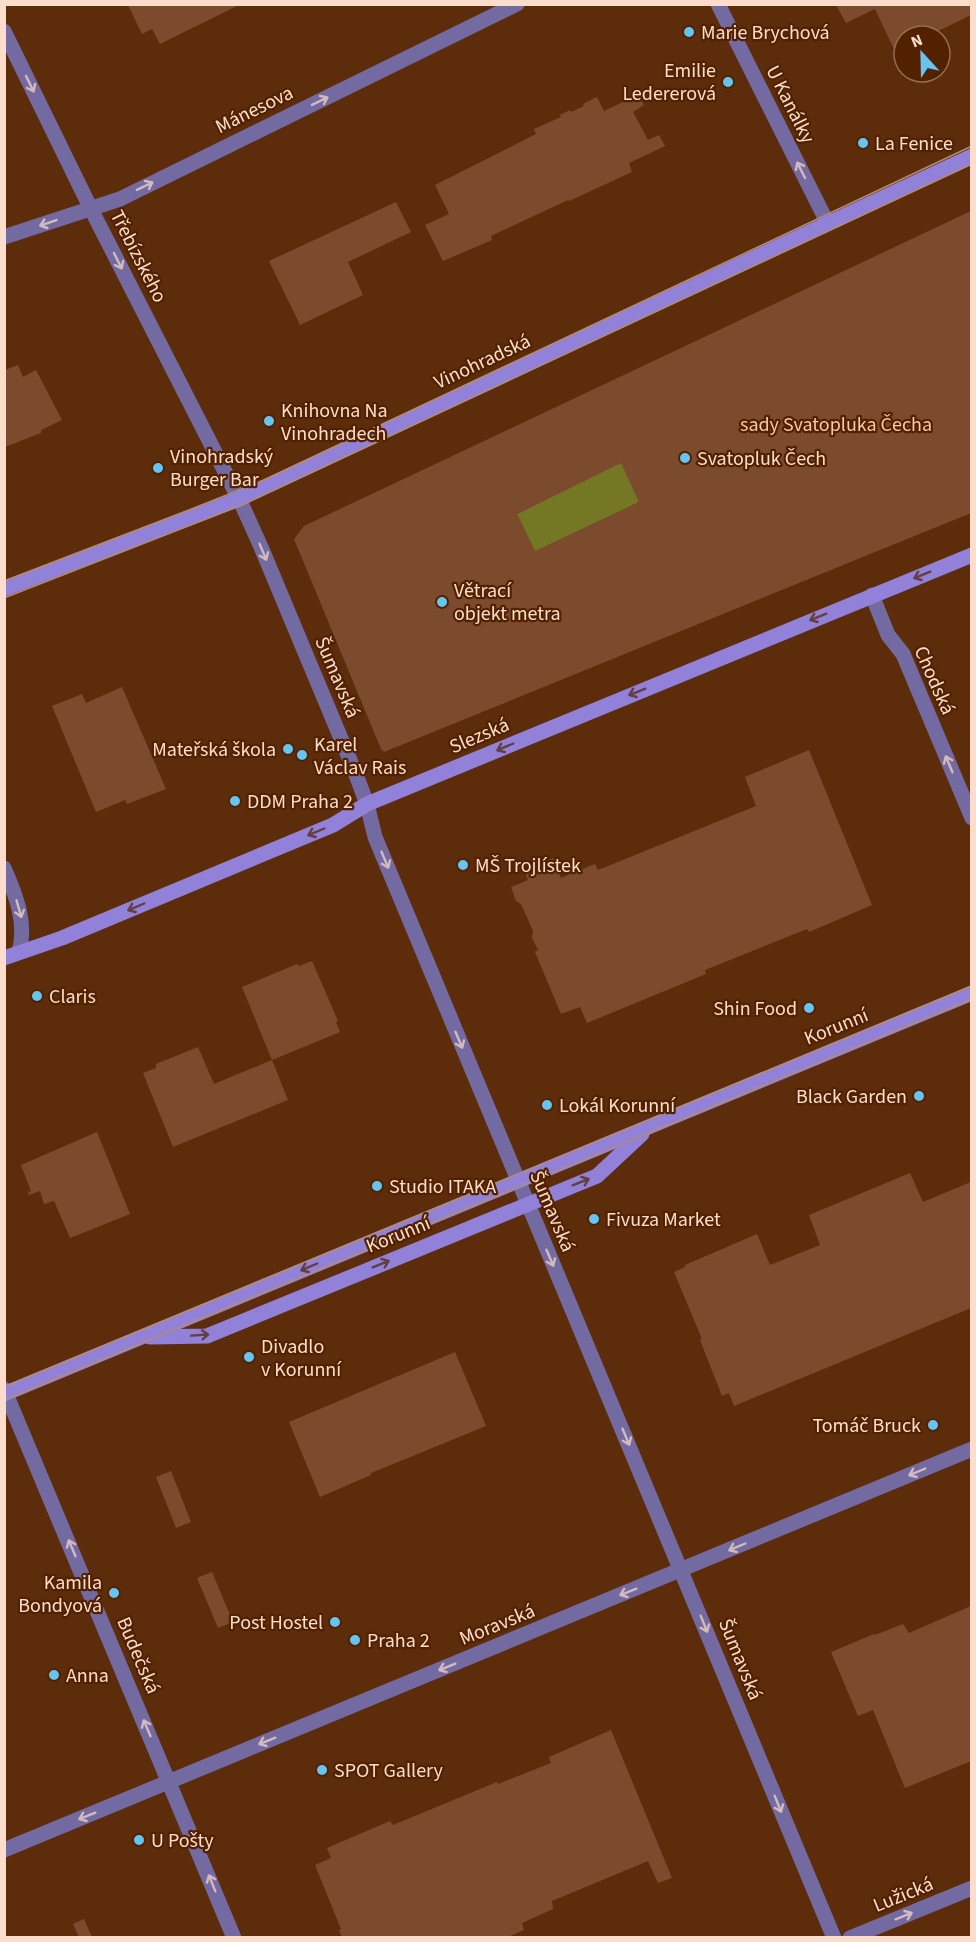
<svg xmlns="http://www.w3.org/2000/svg" width="976" height="1942" font-family="'Source Sans 3',sans-serif">
	<style>
		.green { fill: #7c4b2e; fill-rule: evenodd }
		.water { fill: #747724 }
		.lines { fill: none; stroke-linecap: round; stroke-linejoin: round }
		.street { stroke: #736aa1; stroke-width: 15 }
		.secondary { stroke: #9281d9; stroke-width: 15 }
		.tram { stroke: #b38c73; stroke-width: 1.5 }
		.oneway { stroke: #d3babe }
		.oneway2 { stroke: #653e41 }
		.poi-dot { fill: #67c4f0; stroke: #522200; stroke-width: 2 }
		.labels { text-anchor: middle; stroke-width: 4.5; stroke-linejoin: round; paint-order: stroke }
		.poi-label { font-size: 20px; fill: #fcddcb; stroke: #522200; text-anchor: start }
		.street-label { font-size: 20px; fill: #fcddcb; stroke: #522200 }
		.park-label { font-size: 20px; fill: #f7c8ae; stroke: #522200 }
	</style>
	<rect width="100%" height="100%" fill="#5d2d0b"/>
	<g class="green">
		<polygon points="128,5 239,5 160,44 152,29 142,34"/>
		<polygon points="836,5 971,5 971,15 928,36 904,36 904,63 901,64 875,9 846,23"/>
		<polygon points="638,95 644,105 633,112 648,140 659,135 665,146 629,163 632,172 569,201 568,200 491,236 492,240 443,261 425,225 449,214 435,185 536,134 534,129 561,117 560,115 570,110 571,112 584,106 583,104 597,97 604,111"/>
		<polygon points="396,202 411,232 348,262 363,295 300,325 269,261"/>
		<path d="M 971,211 L 971,513 L 384,752 L 381,749 L 294,539 L 304,526 ZM 620,464 L 639,502 L 535,550 L 517,514 Z"/>
		<polygon points="18,365 23,377 36,370 62,420 41,430 41,433 5,447 5,370"/>
		<polygon points="122,687 166,789 127,804 125,800 96,812 52,706 82,694 86,703"/>
		<polygon points="809,750 872,905 809,932 807,929 705,970 706,974 587,1023 580,1007 561,1014 535,952 538,950 532,938 533,931 521,904 516,901 511,887 528,880 524,871 553,858 561,878 595,864 598,870 756,806 745,777"/>
		<polygon points="312,961 338,1021 336,1022 340,1032 272,1060 288,1100 173,1147 143,1073 156,1068 156,1064 198,1047 214,1084 272,1060 242,987 297,964 299,966"/>
		<polygon points="97,1132 130,1214 70,1238 54,1201 44,1204 40,1191 29,1195 28,1192 31,1191 21,1165"/>
		<polygon points="910,1173 923,1202 971,1182 971,1308 734,1406 729,1393 722,1396 700,1340 702,1339 674,1272 685,1267 685,1265 757,1234 770,1265 820,1245 809,1215"/>
		<polygon points="455,1352 486,1426 371,1473 371,1475 320,1497 289,1422"/>
		<polygon points="171,1471 191,1522 176,1528 156,1477"/>
		<polygon points="212,1572 233,1622 218,1628 197,1578"/>
		<polygon points="971,1606 971,1761 905,1788 873,1710 858,1716 831,1652 874,1634 875,1635 903,1624 909,1633"/>
		<polygon points="611,1730 672,1878 658,1883 648,1861 552,1901 553,1909 522,1923 524,1930 508,1937 342,1937 339,1930 341,1929 315,1865 331,1858 327,1848 390,1821 393,1825 497,1782 498,1784 551,1763 549,1757"/>
		<polygon points="84,1919 92,1937 79,1937 73,1924"/>
	</g>
	<polygon class="water" points="621,463 639,502 535,551 517,514"/>
	<g class="lines">
		<g class="street">
			<polyline points="718,4 827,222"/>
			<polyline points="4,31 91,209 242,505 261,547 355,772 367,804 375,837 834,1938"/>
			<polyline points="4,237 120,199 517,4"/>
			<polyline points="872,595 888,635 903,654 972,818"/>
			<path d="M 4,868 C 16,895 27,923 19,952"/>
			<polyline points="4,1389 234,1938"/>
			<polyline points="4,1850 972,1449"/>
			<polyline points="850,1938 972,1888"/>
		</g>
		<g class="secondary">
			<polyline points="4,589 239,499 972,156"/>
			<polyline points="4,958 62,938 333,825 367,804 972,555"/>
			<polyline points="150,1337 207,1336 597,1176 642,1134"/>
			<polyline points="4,1394 972,993"/>
		</g>
		<g class="tram">
			<polyline points="4,581 194,508 264,480 972,146"/>
			<polyline points="4,598 242,505 972,164"/>
			<polyline points="4,1387 972,986"/>
			<polyline points="4,1400 972,999"/>
		</g>
	</g>
	<defs><path id="oneway-shaft" d="M-6 0H5M1.5-3L5.5 0L1.5 3" fill="none" stroke-width="1.6" stroke-linecap="round" stroke-linejoin="round" transform="scale(1.5)"/></defs>
	<g class="oneway">
		<use href="#oneway-shaft" transform="translate(30 84) rotate(64)"/>
		<use href="#oneway-shaft" transform="translate(320 101) rotate(-26)"/>
		<use href="#oneway-shaft" transform="translate(801 170) rotate(-117)"/>
		<use href="#oneway-shaft" transform="translate(145 186) rotate(-26)"/>
		<use href="#oneway-shaft" transform="translate(48 223) rotate(161)"/>
		<use href="#oneway-shaft" transform="translate(118 261) rotate(63)"/>
		<use href="#oneway-shaft" transform="translate(263 552) rotate(67)"/>
		<use href="#oneway-shaft" transform="translate(949 764) rotate(-113)"/>
		<use href="#oneway-shaft" transform="translate(385 860) rotate(67)"/>
		<use href="#oneway-shaft" transform="translate(19 909) rotate(74)"/>
		<use href="#oneway-shaft" transform="translate(459 1040) rotate(67)"/>
		<use href="#oneway-shaft" transform="translate(550 1258) rotate(67)"/>
		<use href="#oneway-shaft" transform="translate(626 1437) rotate(67)"/>
		<use href="#oneway-shaft" transform="translate(917 1472) rotate(157)"/>
		<use href="#oneway-shaft" transform="translate(737 1547) rotate(157)"/>
		<use href="#oneway-shaft" transform="translate(72 1548) rotate(-113)"/>
		<use href="#oneway-shaft" transform="translate(628 1592) rotate(158)"/>
		<use href="#oneway-shaft" transform="translate(704 1624) rotate(68)"/>
		<use href="#oneway-shaft" transform="translate(447 1667) rotate(158)"/>
		<use href="#oneway-shaft" transform="translate(147 1728) rotate(-113)"/>
		<use href="#oneway-shaft" transform="translate(267 1741) rotate(158)"/>
		<use href="#oneway-shaft" transform="translate(778 1804) rotate(68)"/>
		<use href="#oneway-shaft" transform="translate(87 1816) rotate(158)"/>
		<use href="#oneway-shaft" transform="translate(212 1883) rotate(-112)"/>
		<use href="#oneway-shaft" transform="translate(904 1916) rotate(-22)"/>
	</g>
	<g class="oneway2">
		<use href="#oneway-shaft" transform="translate(922 575) rotate(158)"/>
		<use href="#oneway-shaft" transform="translate(818 617) rotate(158)"/>
		<use href="#oneway-shaft" transform="translate(637 692) rotate(158)"/>
		<use href="#oneway-shaft" transform="translate(505 747) rotate(157)"/>
		<use href="#oneway-shaft" transform="translate(316 832) rotate(157)"/>
		<use href="#oneway-shaft" transform="translate(136 907) rotate(157)"/>
		<use href="#oneway-shaft" transform="translate(581 1182) rotate(-22)"/>
		<use href="#oneway-shaft" transform="translate(381 1264) rotate(-22)"/>
		<use href="#oneway-shaft" transform="translate(309 1267) rotate(157)"/>
		<use href="#oneway-shaft" transform="translate(200 1335) rotate(-4)"/>
	</g>
	<g class="poi-dot">
		<circle cx="689" cy="32" r="6"/>
		<circle cx="728" cy="82" r="6"/>
		<circle cx="863" cy="143" r="6"/>
		<circle cx="269" cy="421" r="6"/>
		<circle cx="685" cy="458" r="6"/>
		<circle cx="158" cy="468" r="6"/>
		<circle cx="442" cy="602" r="6"/>
		<circle cx="288" cy="749" r="6"/>
		<circle cx="302" cy="755" r="6"/>
		<circle cx="235" cy="801" r="6"/>
		<circle cx="463" cy="865" r="6"/>
		<circle cx="37" cy="996" r="6"/>
		<circle cx="809" cy="1008" r="6"/>
		<circle cx="919" cy="1096" r="6"/>
		<circle cx="547" cy="1105" r="6"/>
		<circle cx="377" cy="1186" r="6"/>
		<circle cx="594" cy="1219" r="6"/>
		<circle cx="249" cy="1357" r="6"/>
		<circle cx="933" cy="1425" r="6"/>
		<circle cx="114" cy="1593" r="6"/>
		<circle cx="335" cy="1622" r="6"/>
		<circle cx="355" cy="1640" r="6"/>
		<circle cx="54" cy="1675" r="6"/>
		<circle cx="322" cy="1770" r="6"/>
		<circle cx="139" cy="1840" r="6"/>
	</g>
	<g class="labels">
		<g class="poi-label">
			<text x="701" y="39">Marie Brychová</text>
			<text x="716" y="77" text-anchor="end">Emilie<tspan x="716" dy="23">Ledererová</tspan></text>
			<text x="875" y="150">La Fenice</text>
			<text x="281" y="417">Knihovna Na<tspan x="281" dy="23">Vinohradech</tspan></text>
			<text x="170" y="463">Vinohradský<tspan x="170" dy="23">Burger Bar</tspan></text>
			<text x="697" y="465">Svatopluk Čech</text>
			<text x="454" y="597">Větrací<tspan x="454" dy="23">objekt metra</tspan></text>
			<text x="314" y="751">Karel<tspan x="314" dy="23">Václav Rais</tspan></text>
			<text x="276" y="756" text-anchor="end">Mateřská škola</text>
			<text x="247" y="808">DDM Praha 2</text>
			<text x="475" y="872">MŠ Trojlístek</text>
			<text x="49" y="1003">Claris</text>
			<text x="797" y="1015" text-anchor="end">Shin Food</text>
			<text x="907" y="1103" text-anchor="end">Black Garden</text>
			<text x="559" y="1112">Lokál Korunní</text>
			<text x="389" y="1193">Studio ITAKA</text>
			<text x="606" y="1226">Fivuza Market</text>
			<text x="261" y="1353">Divadlo<tspan x="261" dy="23">v Korunní</tspan></text>
			<text x="921" y="1432" text-anchor="end">Tomáč Bruck</text>
			<text x="102" y="1589" text-anchor="end">Kamila<tspan x="102" dy="23">Bondyová</tspan></text>
			<text x="323" y="1629" text-anchor="end">Post Hostel</text>
			<text x="367" y="1647">Praha 2</text>
			<text x="66" y="1682">Anna</text>
			<text x="334" y="1777">SPOT Gallery</text>
			<text x="151" y="1847">U Pošty</text>
		</g>
		<g class="street-label">
			<text transform="translate(791 104) rotate(63)" y="7">U Kanálky</text>
			<text transform="translate(254 109) rotate(-26)" y="7">Mánesova</text>
			<text transform="translate(139 256) rotate(63)" y="7">Třebízského</text>
			<text transform="translate(482 361) rotate(-25)" y="7">Vinohradská</text>
			<text transform="translate(338 677) rotate(67)" y="7">Šumavská</text>
			<text transform="translate(935 680) rotate(66)" y="7">Chodská</text>
			<text transform="translate(479 735) rotate(-23)" y="7">Slezská</text>
			<text transform="translate(836 1026) rotate(-22)" y="7">Korunní</text>
			<text transform="translate(553 1211) rotate(67)" y="7">Šumavská</text>
			<text transform="translate(398 1234) rotate(-22)" y="7">Korunní</text>
			<text transform="translate(497 1624) rotate(-22)" y="7">Moravská</text>
			<text transform="translate(139 1655) rotate(67)" y="7">Budečská</text>
			<text transform="translate(741 1659) rotate(68)" y="7">Šumavská</text>
			<text transform="translate(903 1894) rotate(-22)" y="7">Lužická</text>
		</g>
		<g class="park-label">
			<text x="836" y="431">sady Svatopluka Čecha</text>
		</g>
	</g>
	<rect width="976" height="1942" fill="none" stroke="#fcddcb" stroke-width="12"/>
	<g transform="translate(922 54) rotate(338)"><circle r="28" fill="#522200" stroke="#966d51" stroke-width="1.5"/>
	<path d="M0-4.5L10 22L0 15L-10 22Z" fill="#67c4f0"/>
	<text y="-9" font-size="16" font-weight="bold" text-anchor="middle" fill="#fcddcb">N</text>
	</g>
</svg>
